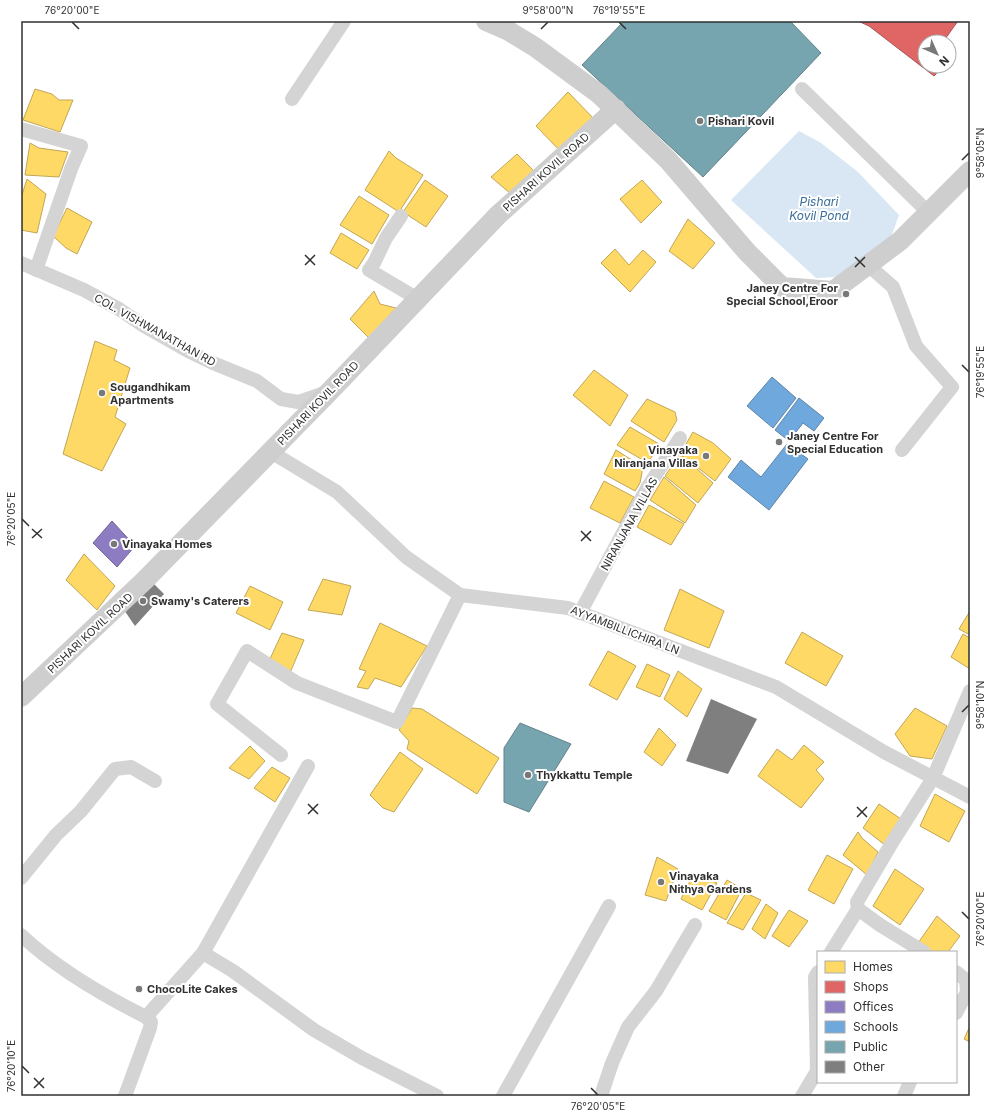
<svg xmlns="http://www.w3.org/2000/svg" width="991" height="1117" font-family="Inter,sans-serif">
	<style>
		.water { fill: #d9e7f4 }
		.homes { fill: #ffd966; stroke: #c1a656 }
		.shops { fill: #e06666; stroke: #ab5656 }
		.offices { fill: #8e7cc3; stroke: #726597 }
		.schools { fill: #6fa8dc; stroke: #5c84a8 }
		.public { fill: #76a5af; stroke: #618289 }
		.building { fill: #7f7f7f }
		.lines { fill: none; stroke-linecap: round; stroke-linejoin: round }
		.street { stroke: #d4d4d4; stroke-width: 14 }
		.secondary { stroke: #cecece; stroke-width: 20 }
		.ticks { fill: none; stroke: #303030; stroke-width: 1.5 }
		.poi-dot { fill: #787878; stroke: #fff; stroke-width: 1.5 }
		.labels { text-anchor: middle; stroke-width: 4; stroke-linejoin: round; paint-order: stroke }
		.poi-label { font-size: 11px; font-weight: bold; fill: #303030; stroke: #fff; text-anchor: start }
		.street-label { font-size: 11px; fill: #303030; stroke: #fff }
		.water-label { font-size: 12px; font-style: italic; fill: #376b99; stroke: #fff }
		.neatline { fill: none; stroke: #303030; stroke-width: 1.5 }
		.ticks-label { font-size: 10px; text-anchor: middle; fill: #303030 }
	</style>
	<rect width="100%" height="100%" fill="#fff"/>
	<polygon class="water" points="799,131 821,143 858,172 899,215 891,237 838,277 816,278 731,200"/>
	<g class="homes">
		<polygon points="35,89 52,94 59,100 73,100 60,132 23,120"/>
		<polygon points="568,92 595,120 562,153 536,126"/>
		<polygon points="30,143 39,148 68,152 59,177 25,175"/>
		<polygon points="389,151 396,158 423,175 399,212 365,190"/>
		<polygon points="517,154 534,171 511,194 491,177"/>
		<polygon points="27,179 46,194 37,233 21,230 21,198"/>
		<polygon points="425,180 448,196 426,227 403,212"/>
		<polygon points="642,180 662,202 641,223 620,199"/>
		<polygon points="359,196 389,215 372,244 340,225"/>
		<polygon points="67,208 92,222 77,254 66,248 53,236"/>
		<polygon points="688,219 715,243 693,269 669,251"/>
		<polygon points="341,233 369,250 357,269 330,253"/>
		<polygon points="615,249 629,265 643,250 656,262 630,292 601,263"/>
		<polygon points="374,291 380,304 396,308 369,338 350,319"/>
		<polygon points="95,341 117,350 114,360 130,368 115,417 126,424 102,471 63,454"/>
		<polygon points="594,370 628,395 610,426 573,395"/>
		<polygon points="647,399 675,412 677,420 664,442 631,421"/>
		<polygon points="630,427 659,444 648,463 617,445"/>
		<polygon points="693,432 713,443 731,459 715,481 680,454"/>
		<polygon points="616,450 643,467 640,483 635,491 604,474"/>
		<polygon points="680,454 713,483 698,503 665,476"/>
		<polygon points="664,477 696,505 685,523 650,500"/>
		<polygon points="604,481 634,497 620,523 590,508"/>
		<polygon points="649,505 684,524 671,545 637,527"/>
		<polygon points="84,554 115,586 97,610 66,580"/>
		<polygon points="323,579 351,586 342,615 308,610"/>
		<polygon points="250,586 283,602 270,630 236,613"/>
		<polygon points="680,589 724,611 709,648 664,630"/>
		<polygon points="970,611 970,635 959,629"/>
		<polygon points="380,623 427,646 401,687 375,678 368,689 357,687 366,671 359,669"/>
		<polygon points="802,632 843,656 826,686 785,663"/>
		<polygon points="282,633 304,640 289,675 269,661"/>
		<polygon points="963,634 970,638 970,669 951,657"/>
		<polygon points="608,651 636,666 617,700 589,685"/>
		<polygon points="647,664 670,675 660,697 636,687"/>
		<polygon points="678,671 702,689 687,717 664,699"/>
		<polygon points="412,708 422,709 499,758 477,794 407,749 409,741 399,730"/>
		<polygon points="915,708 947,726 932,759 910,756 895,734"/>
		<polygon points="659,728 676,745 662,766 644,752"/>
		<polygon points="804,745 824,762 816,770 824,779 801,808 758,776 777,749 792,760"/>
		<polygon points="250,746 265,761 249,779 229,768"/>
		<polygon points="400,752 423,769 394,812 383,808 370,795"/>
		<polygon points="272,767 290,778 275,802 254,788"/>
		<polygon points="935,794 965,811 949,842 920,826"/>
		<polygon points="879,804 901,819 885,845 863,828"/>
		<polygon points="858,832 862,838 878,852 867,875 843,855"/>
		<polygon points="827,855 853,869 834,904 808,890"/>
		<polygon points="657,857 678,869 666,901 645,895"/>
		<polygon points="895,869 924,889 900,925 873,906"/>
		<polygon points="694,873 717,883 702,910 681,899"/>
		<polygon points="727,880 742,889 726,920 709,911"/>
		<polygon points="746,893 761,900 743,930 727,923"/>
		<polygon points="766,904 778,913 765,939 752,929"/>
		<polygon points="789,910 808,921 789,947 772,936"/>
		<polygon points="937,916 960,936 948,952 931,952 918,943"/>
		<polygon points="970,1026 970,1042 964,1039"/>
	</g>
	<polygon class="shops" points="858,21 958,21 943,42 925,42 925,66 944,66 934,76 869,26"/>
	<polygon class="offices" points="112,521 135,546 117,567 93,543"/>
	<g class="schools">
		<polygon points="772,377 796,398 773,428 747,406"/>
		<polygon points="799,398 824,418 814,431 803,423 789,441 775,430"/>
		<polygon points="787,444 808,459 769,510 728,477 741,460 761,477"/>
	</g>
	<g class="public">
		<polygon points="624,21 790,21 821,53 703,177 582,65"/>
		<polygon points="520,723 571,744 529,812 504,802 504,748"/>
	</g>
	<g class="building">
		<polygon points="151,581 164,594 135,626 122,607"/>
		<polygon points="711,699 757,719 728,774 686,761"/>
	</g>
	<g class="lines">
		<g class="street">
			<polyline points="802,89 929,213"/>
			<polyline points="292,99 344,21"/>
			<polyline points="21,129 81,146 71,169 36,270"/>
			<polyline points="401,216 386,238 374,263 369,270 418,299"/>
			<polyline points="21,263 84,290 119,309 144,326 188,351 213,363 257,381 281,399 298,402 327,392"/>
			<polyline points="868,265 893,287 916,346 952,387 902,450"/>
			<polyline points="271,452 337,492 406,557 460,595 568,608 776,687 884,752 970,797"/>
			<polyline points="580,613 647,488 680,438"/>
			<polyline points="281,755 217,704 247,651 297,683 397,722 460,595"/>
			<polyline points="21,878 56,835 81,811 115,769 131,767 155,781"/>
			<path d="M 21,935 C 57,969 102,995 146,1017 L 151,1022 L 150,1028 L 125,1096"/>
			<polyline points="831,952 858,909"/>
			<polyline points="924,952 880,925 858,909 857,902 893,841 933,778 970,691"/>
			<polyline points="203,953 308,766"/>
			<polyline points="956,972 966,980 967,992 956,1013"/>
			<polyline points="146,1017 203,953 233,971 314,1030 362,1058 437,1096"/>
			<polyline points="503,1096 609,906"/>
			<polyline points="601,1096 612,1063 628,1027 656,991 695,925"/>
			<polyline points="802,1096 817,1071 815,977 818,972"/>
			<polyline points="904,1096 910,1082"/>
		</g>
		<g class="secondary">
			<polyline points="486,21 507,30 535,47 599,94 668,160 747,252 782,287 833,291 900,241 970,171"/>
			<polyline points="21,697 145,580 331,390 498,215 616,109"/>
		</g>
	</g>
	<path class="ticks" d="M 72,22 L 79,29M 619,22 L 626,29M 541,29 L 548,22M 962,160 L 969,153M 305,255 L 315,265M 855,257 L 865,267M 305,265 L 315,255M 855,267 L 865,257M 962,365 L 969,372M 22,519 L 29,526M 32,529 L 42,538M 581,531 L 591,541M 32,538 L 42,529M 581,541 L 591,531M 962,712 L 969,705M 308,804 L 318,814M 857,807 L 867,817M 308,814 L 318,804M 857,817 L 867,807M 962,912 L 969,919M 22,1066 L 29,1073M 34,1078 L 44,1088M 34,1088 L 44,1078M 591,1088 L 598,1095"/>
	<g class="poi-dot">
		<circle cx="700" cy="121" r="4"/>
		<circle cx="846" cy="294" r="4"/>
		<circle cx="102" cy="393" r="4"/>
		<circle cx="779" cy="442" r="4"/>
		<circle cx="706" cy="456" r="4"/>
		<circle cx="114" cy="544" r="4"/>
		<circle cx="143" cy="601" r="4"/>
		<circle cx="528" cy="775" r="4"/>
		<circle cx="661" cy="882" r="4"/>
		<circle cx="139" cy="989" r="4"/>
	</g>
	<g class="labels">
		<g class="poi-label">
			<text x="708" y="125">Pishari Kovil</text>
			<text x="838" y="292" text-anchor="end">Janey Centre For<tspan x="838" dy="13">Special School,Eroor</tspan></text>
			<text x="110" y="391">Sougandhikam<tspan x="110" dy="13">Apartments</tspan></text>
			<text x="787" y="440">Janey Centre For<tspan x="787" dy="13">Special Education</tspan></text>
			<text x="698" y="454" text-anchor="end">Vinayaka<tspan x="698" dy="13">Niranjana Villas</tspan></text>
			<text x="122" y="548">Vinayaka Homes</text>
			<text x="151" y="605">Swamy's Caterers</text>
			<text x="536" y="779">Thykkattu Temple</text>
			<text x="669" y="880">Vinayaka<tspan x="669" dy="13">Nithya Gardens</tspan></text>
			<text x="147" y="993">ChocoLite Cakes</text>
		</g>
		<g class="street-label">
			<text transform="translate(546 172) rotate(-42)" y="4">PISHARI KOVIL ROAD</text>
			<text transform="translate(155 330) rotate(29)" y="4">COL. VISHWANATHAN RD</text>
			<text transform="translate(318 403) rotate(-46)" y="4">PISHARI KOVIL ROAD</text>
			<text transform="translate(629 524) rotate(-61)" y="4">NIRANJANA VILLAS</text>
			<text transform="translate(625 630) rotate(21)" y="4">AYYAMBILLICHIRA LN</text>
			<text transform="translate(90 633) rotate(-43)" y="4">PISHARI KOVIL ROAD</text>
		</g>
		<g class="water-label">
			<text x="819" y="206">Pishari<tspan x="819" dy="14">Kovil Pond</tspan></text>
		</g>
	</g>
	<rect width="991" height="1117" fill="none" stroke="#ffffff" stroke-width="44"/>
	<rect x="817" y="951" width="140" height="132" fill="#ffffff" stroke="#acacac"/>
	<rect x="825" y="961" width="20" height="12" fill="#ffd966" stroke="#acacac"/>
	<text x="853" y="971" font-size="12" fill="#303030">Homes</text>
	<rect x="825" y="981" width="20" height="12" fill="#e06666" stroke="#acacac"/>
	<text x="853" y="991" font-size="12" fill="#303030">Shops</text>
	<rect x="825" y="1001" width="20" height="12" fill="#8e7cc3" stroke="#acacac"/>
	<text x="853" y="1011" font-size="12" fill="#303030">Offices</text>
	<rect x="825" y="1021" width="20" height="12" fill="#6fa8dc" stroke="#acacac"/>
	<text x="853" y="1031" font-size="12" fill="#303030">Schools</text>
	<rect x="825" y="1041" width="20" height="12" fill="#76a5af" stroke="#acacac"/>
	<text x="853" y="1051" font-size="12" fill="#303030">Public</text>
	<rect x="825" y="1061" width="20" height="12" fill="#7f7f7f" stroke="#acacac"/>
	<text x="853" y="1071" font-size="12" fill="#303030">Other</text>
	<g transform="translate(937 54) rotate(135)"><circle r="19" fill="#ffffff" stroke="#acacac"/>
	<path d="M0-3L7 15L0 10L-7 15Z" fill="#787878"/>
	<text y="-6" font-size="11" font-weight="bold" text-anchor="middle" fill="#303030">N</text>
	</g>
	<rect x="22" y="22" width="947" height="1073" class="neatline"/>
	<g class="ticks-label">
		<text x="72" y="14">76°20'00"E</text>
		<text x="548" y="14">9°58'00"N</text>
		<text x="619" y="14">76°19'55"E</text>
		<text transform="translate(980 153) rotate(-90)" y="4">9°58'05"N</text>
		<text transform="translate(980 372) rotate(-90)" y="4">76°19'55"E</text>
		<text transform="translate(11 519) rotate(-90)" y="4">76°20'05"E</text>
		<text transform="translate(980 705) rotate(-90)" y="4">9°58'10"N</text>
		<text transform="translate(980 919) rotate(-90)" y="4">76°20'00"E</text>
		<text transform="translate(11 1066) rotate(-90)" y="4">76°20'10"E</text>
		<text x="598" y="1110">76°20'05"E</text>
	</g>
</svg>
